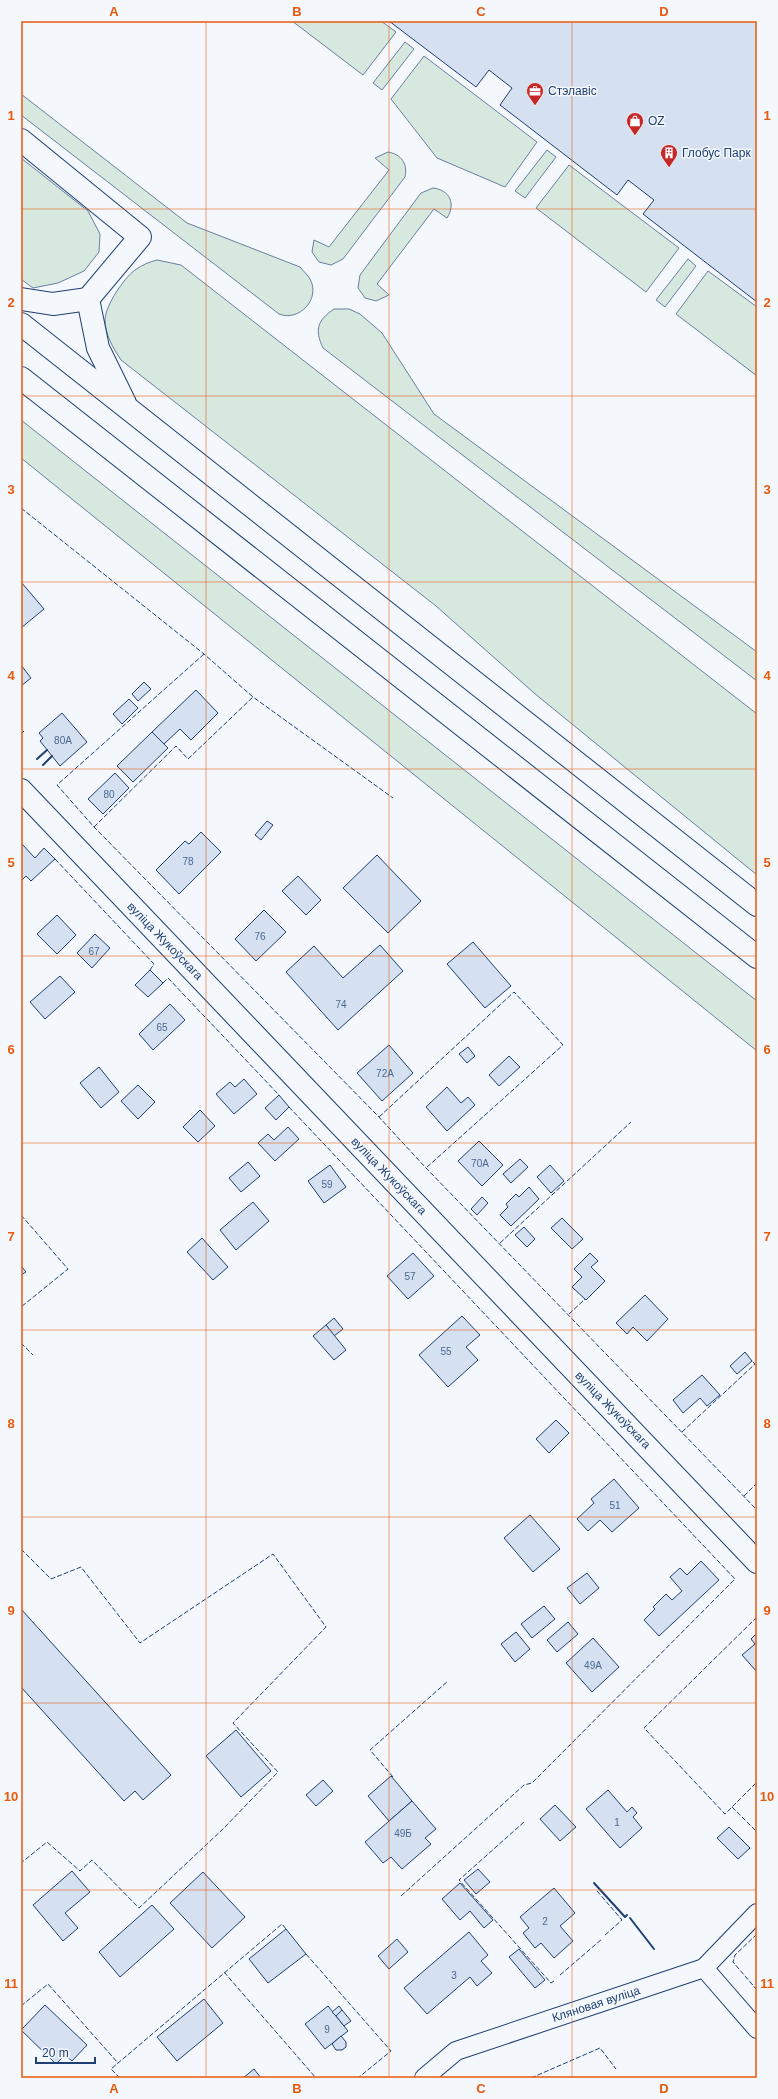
<svg xmlns="http://www.w3.org/2000/svg" width="778" height="2099" font-family="Arial,sans-serif">
	<style>
		.green { fill: #d7e8df; stroke: #687fa3 }
		.building { fill: #d5e0f0; stroke: #1d3f73 }
		.lines { fill: none; stroke-linecap: round; stroke-linejoin: round }
		.minor-casing { stroke: #1d3f73; stroke-width: 20 }
		.tertiary-casing { stroke: #1d3f73; stroke-width: 24 }
		.trunk-casing { stroke: #1d3f73; stroke-width: 24 }
		.minor { stroke: #f4f7fb; stroke-width: 18 }
		.tertiary { stroke: #f4f7fb; stroke-width: 22 }
		.trunk { stroke: #f4f7fb; stroke-width: 22 }
		.fence { stroke: #1d3f73; stroke-width: 1; stroke-dasharray: 5 2; stroke-linecap: butt }
		.wall { stroke: #1d3f73; stroke-width: 2 }
		.grid { fill: none; stroke: #e8590c; stroke-width: 1; stroke-opacity: 0.55 }
		.labels { text-anchor: middle; stroke-width: 3; stroke-linejoin: round; paint-order: stroke }
		.number-label { font-size: 10px; fill: #4b6792 }
		.poi-label { font-size: 12px; fill: #1d3f73; stroke: #f4f7fb; text-anchor: start }
		.street-label { font-size: 12px; fill: #1d3f73; stroke: #f4f7fb }
		.neatline { fill: none; stroke: #e8590c; stroke-width: 1.5 }
		.grid-label { font-size: 13px; text-anchor: middle; font-weight: bold; fill: #e8590c }
	</style>
	<rect width="100%" height="100%" fill="#f4f7fb"/>
	<g class="green">
		<polygon points="292,21 381,21 396,32 363,75"/>
		<polygon points="405,42 414,49 382,90 373,83"/>
		<polygon points="424,56 537,142 505,187 437,158 391,99"/>
		<path d="M 21,94 L 187,223 L 300,267 C 303,271 308,275 310,279 C 321,299 299,322 279,314 L 21,115 Z"/>
		<polygon points="547,150 556,157 525,198 515,191"/>
		<path d="M 388,152 C 401,154 408,164 405,177 L 343,259 L 331,265 L 319,262 L 312,252 L 314,240 L 329,247 L 389,170 L 375,158 Z"/>
		<polygon points="21,158 88,211 100,234 99,252 84,271 58,283 33,288 21,279"/>
		<polygon points="569,165 679,248 646,292 536,208"/>
		<path d="M 433,188 C 450,190 456,204 447,218 L 434,209 L 377,284 L 389,295 L 376,301 L 365,298 L 358,288 L 360,275 L 421,193 Z"/>
		<polygon points="688,259 696,266 665,307 656,300"/>
		<path d="M 157,260 L 181,265 L 757,714 L 757,875 L 534,693 L 436,606 L 121,360 C 113,348 105,334 105,320 C 105,306 124,278 135,270 C 142,265 149,262 157,260 Z"/>
		<polygon points="708,271 757,307 757,376 676,314"/>
		<path d="M 334,309 L 349,309 L 360,314 L 382,333 L 434,414 L 757,652 L 757,681 L 323,348 C 314,329 318,320 334,309 Z"/>
		<polygon points="21,420 757,1001 757,1051 21,458"/>
	</g>
	<g class="building">
		<polygon points="389,21 757,21 757,302 643,214 654,200 628,180 617,195 500,105 512,88 489,70 476,87"/>
		<polygon points="21,582 44,609 21,628"/>
		<polygon points="21,665 31,678 21,686"/>
		<polygon points="144,682 151,689 138,701 132,694"/>
		<polygon points="196,690 218,713 191,740 180,729 164,744 152,732"/>
		<polygon points="129,699 138,708 122,724 113,714"/>
		<polygon points="62,713 87,742 60,766 40,741 43,738 39,733"/>
		<polygon points="152,732 168,748 133,782 117,766"/>
		<polygon points="115,773 129,788 103,814 88,799"/>
		<polygon points="267,821 273,825 261,840 255,835"/>
		<polygon points="201,832 221,852 179,894 156,870 185,841 189,844"/>
		<polygon points="21,843 35,858 44,848 55,859 31,881 26,876 21,881"/>
		<polygon points="377,855 421,901 388,933 343,888"/>
		<polygon points="298,876 321,900 306,915 282,891"/>
		<polygon points="264,910 286,932 256,961 235,939"/>
		<polygon points="57,915 76,935 57,954 37,934"/>
		<polygon points="95,934 110,948 92,968 77,953"/>
		<polygon points="473,942 511,986 485,1008 447,964"/>
		<polygon points="380,945 403,971 338,1030 286,972 314,946 343,978"/>
		<polygon points="150,970 163,983 148,997 135,985"/>
		<polygon points="60,976 75,992 45,1019 30,1002"/>
		<polygon points="170,1004 185,1020 153,1050 139,1034"/>
		<polygon points="389,1045 413,1073 382,1101 357,1073"/>
		<polygon points="468,1047 475,1056 467,1063 459,1054"/>
		<polygon points="509,1056 520,1067 499,1086 489,1075"/>
		<polygon points="99,1067 119,1092 101,1108 80,1083"/>
		<polygon points="244,1079 257,1094 234,1114 216,1094 230,1082 235,1087"/>
		<polygon points="138,1085 155,1102 138,1119 121,1101"/>
		<polygon points="447,1087 461,1103 468,1097 475,1105 447,1131 426,1107"/>
		<polygon points="279,1095 289,1107 276,1120 265,1108"/>
		<polygon points="200,1110 215,1126 198,1142 183,1127"/>
		<polygon points="288,1127 299,1139 275,1161 258,1143 268,1134 274,1140"/>
		<polygon points="479,1141 503,1165 482,1186 458,1161"/>
		<polygon points="520,1159 528,1167 511,1183 503,1174"/>
		<polygon points="248,1162 260,1176 241,1192 229,1178"/>
		<polygon points="330,1165 346,1187 324,1203 308,1181"/>
		<polygon points="550,1165 564,1181 551,1193 537,1177"/>
		<polygon points="529,1187 539,1199 511,1226 500,1215 508,1207 506,1204 516,1194 519,1197"/>
		<polygon points="482,1197 488,1203 477,1215 471,1209"/>
		<polygon points="253,1202 269,1221 236,1250 220,1230"/>
		<polygon points="562,1218 583,1239 572,1249 551,1228"/>
		<polygon points="524,1227 535,1239 527,1247 515,1235"/>
		<polygon points="202,1238 228,1267 213,1280 187,1252"/>
		<polygon points="413,1253 434,1276 408,1299 387,1276"/>
		<polygon points="590,1253 598,1261 591,1267 605,1281 586,1300 572,1287 582,1277 574,1269"/>
		<polygon points="21,1266 26,1272 21,1275"/>
		<polygon points="645,1295 668,1319 647,1341 633,1327 627,1334 616,1323"/>
		<polygon points="462,1316 480,1335 466,1347 478,1360 448,1387 419,1355"/>
		<polygon points="334,1318 343,1329 334,1336 326,1325"/>
		<polygon points="326,1325 346,1350 334,1360 313,1336"/>
		<polygon points="745,1352 752,1361 737,1374 730,1366"/>
		<polygon points="702,1375 720,1395 707,1406 700,1398 683,1413 673,1400"/>
		<polygon points="556,1420 569,1433 549,1453 536,1439"/>
		<polygon points="614,1479 639,1508 612,1532 600,1520 588,1531 577,1519 594,1503 591,1499"/>
		<polygon points="530,1515 560,1549 533,1572 504,1538"/>
		<polygon points="701,1561 719,1580 659,1636 644,1620 655,1609 653,1607 666,1594 672,1600 682,1591 670,1577 680,1568 687,1575"/>
		<polygon points="587,1573 599,1588 580,1604 567,1588"/>
		<polygon points="544,1606 555,1619 532,1638 521,1624"/>
		<polygon points="21,1609 171,1775 143,1800 135,1791 124,1801 21,1687"/>
		<polygon points="568,1622 578,1634 557,1652 547,1640"/>
		<polygon points="516,1632 530,1649 515,1662 501,1644"/>
		<polygon points="757,1633 757,1672 742,1655 755,1644 751,1639"/>
		<polygon points="593,1638 619,1667 592,1692 566,1663"/>
		<polygon points="236,1730 271,1771 241,1797 206,1756"/>
		<polygon points="391,1776 412,1801 389,1821 368,1796"/>
		<polygon points="323,1780 333,1791 316,1806 306,1795"/>
		<polygon points="608,1790 627,1812 632,1807 637,1813 633,1817 642,1828 620,1848 586,1809"/>
		<polygon points="412,1801 436,1829 425,1838 431,1844 402,1869 391,1857 383,1863 365,1842"/>
		<polygon points="555,1805 576,1827 560,1841 540,1819"/>
		<polygon points="729,1827 750,1848 738,1859 717,1838"/>
		<polygon points="478,1869 490,1882 476,1894 464,1880"/>
		<polygon points="72,1871 90,1892 65,1913 78,1928 63,1941 33,1905"/>
		<polygon points="203,1872 245,1917 212,1948 170,1903"/>
		<polygon points="460,1883 493,1920 484,1928 470,1911 460,1920 442,1899"/>
		<polygon points="554,1888 575,1913 560,1926 573,1941 554,1958 541,1943 535,1948 523,1933 529,1928 520,1917"/>
		<polygon points="152,1905 174,1929 120,1977 99,1952"/>
		<polygon points="286,1929 306,1954 268,1983 249,1959"/>
		<polygon points="469,1932 488,1955 481,1961 492,1973 477,1986 470,1977 427,2014 404,1988"/>
		<polygon points="397,1939 408,1952 389,1969 378,1956"/>
		<polygon points="519,1949 545,1980 535,1988 509,1957"/>
		<polygon points="204,1999 223,2023 177,2061 157,2037"/>
		<polygon points="45,2005 87,2045 72,2061 65,2055 56,2064 21,2030"/>
		<polygon points="328,2006 348,2031 325,2049 305,2024"/>
		<polygon points="339,2006 342,2010 336,2016 332,2012"/>
		<polygon points="342,2010 351,2021 344,2026 336,2016"/>
		<polygon points="341,2036 346,2042 346,2047 342,2050 336,2050 332,2044"/>
		<polygon points="254,2069 261,2078 243,2078"/>
	</g>
	<g class="lines">
		<defs>
			<g id="minor">
				<polyline points="704,1968 757,2029"/>
				<polyline points="424,2078 456,2051 704,1968 757,1913"/>
			</g>
			<g id="tertiary">
				<polyline points="21,140 140,237 88,299"/>
				<polyline points="21,790 757,1562"/>
			</g>
			<g id="trunk">
				<polyline points="21,299 53,304 88,299 98,348 125,403"/>
				<polyline points="21,324 757,905"/>
				<polyline points="21,378 757,957"/>
			</g>
		</defs>
		<use href="#minor" class="minor-casing"/>
		<use href="#tertiary" class="tertiary-casing"/>
		<use href="#trunk" class="trunk-casing"/>
		<use href="#minor" class="minor"/>
		<use href="#tertiary" class="tertiary"/>
		<use href="#trunk" class="trunk"/>
		<g class="fence">
			<polyline points="21,508 204,654 253,697 393,798"/>
			<polyline points="204,654 57,785 94,827 379,1117 426,1168 757,1510"/>
			<polyline points="21,734 24,731"/>
			<polyline points="94,827 176,746 188,759 253,697"/>
			<polyline points="55,859 154,964 150,970"/>
			<polyline points="163,983 168,978 279,1095"/>
			<polyline points="289,1107 735,1579 532,1783 524,1785 401,1896"/>
			<polyline points="379,1117 514,992 563,1045 426,1168"/>
			<polyline points="21,1215 68,1269 21,1307"/>
			<polyline points="500,1243 631,1122"/>
			<polyline points="569,1314 585,1299"/>
			<polyline points="21,1343 33,1355"/>
			<polyline points="682,1432 755,1364 752,1361"/>
			<polyline points="744,1496 757,1483"/>
			<polyline points="21,1549 51,1579 81,1567 140,1643 273,1554 326,1627 233,1723 278,1772 223,1829 139,1908 92,1860 80,1871 47,1842 21,1863"/>
			<polyline points="757,1617 644,1728 725,1814 757,1782"/>
			<polyline points="393,1777 370,1750 448,1681"/>
			<polyline points="732,1807 757,1832"/>
			<polyline points="524,1822 459,1880 551,1983 554,1981"/>
			<polyline points="597,1891 622,1920 604,1936"/>
			<polyline points="757,1934 735,1955 733,1962 757,1990"/>
			<polyline points="306,1954 391,2051 358,2078"/>
			<polyline points="224,1972 316,2078"/>
			<polyline points="560,1975 602,1939"/>
			<polyline points="21,2006 48,1984 118,2063"/>
			<polyline points="120,2078 111,2069 282,1924 286,1929"/>
			<polyline points="531,2078 600,2048 616,2069"/>
		</g>
		<g class="wall">
			<polyline points="37,759 47,750"/>
			<polyline points="43,765 52,756"/>
			<polyline points="594,1883 625,1917 627,1915"/>
			<polyline points="630,1918 654,1949"/>
		</g>
	</g>
	<path class="grid" d="M 206,21 L 206,2078M 389,21 L 389,2078M 572,21 L 572,2078M 21,209 L 757,209M 21,396 L 757,396M 21,582 L 757,582M 21,769 L 757,769M 21,956 L 757,956M 21,1143 L 757,1143M 21,1330 L 757,1330M 21,1517 L 757,1517M 21,1703 L 757,1703M 21,1890 L 757,1890"/>
	<defs>
		<symbol id="office-pin" viewBox="-11 -11 22 30"><path d="M0 17L-7.5 6A9.5 9.5 0 1 1 7.5 6Z" fill="#c62828" stroke="#f4f7fb"/><path d="M-6-3h4V-5.5h4V-3h4V5H-6ZM-1-4.5V-3h2v-1.5ZM-6 0V1H6V0Z" fill="#fff"/></symbol>
		<symbol id="shop-pin" viewBox="-11 -11 22 30"><path d="M0 17L-7.5 6A9.5 9.5 0 1 1 7.5 6Z" fill="#c62828" stroke="#f4f7fb"/><path d="M-5-2.5h2.3a2.7 3.5 0 0 1 5.4 0H5L5.5 6h-11ZM-1.5-2.5h3a1.5 2.3 0 0 0-3 0Z" fill="#fff"/></symbol>
		<symbol id="building-pin" viewBox="-11 -11 22 30"><path d="M0 17L-7.5 6A9.5 9.5 0 1 1 7.5 6Z" fill="#c62828" stroke="#f4f7fb"/><path d="M-4-6H4V6H1V3H-1V6H-4ZM-2.5-4.3h1.7v1.8h-1.7ZM.8-4.3h1.7v1.8H.8ZM-2.5-1h1.7V.8h-1.7ZM.8-1h1.7V.8H.8Z" fill="#fff"/></symbol>
	</defs>
	<g fill-rule="evenodd">
		<use href="#office-pin" x="525" y="81" width="20" height="27"/>
		<use href="#shop-pin" x="625" y="111" width="20" height="27"/>
		<use href="#building-pin" x="659" y="143" width="20" height="27"/>
	</g>
	<g class="labels">
		<g class="number-label">
			<text x="63" y="744">80А</text>
			<text x="109" y="798">80</text>
			<text x="188" y="865">78</text>
			<text x="260" y="940">76</text>
			<text x="94" y="955">67</text>
			<text x="341" y="1008">74</text>
			<text x="162" y="1031">65</text>
			<text x="385" y="1077">72А</text>
			<text x="480" y="1167">70А</text>
			<text x="327" y="1188">59</text>
			<text x="410" y="1280">57</text>
			<text x="446" y="1355">55</text>
			<text x="615" y="1509">51</text>
			<text x="593" y="1669">49А</text>
			<text x="617" y="1826">1</text>
			<text x="403" y="1837">49Б</text>
			<text x="545" y="1925">2</text>
			<text x="454" y="1979">3</text>
			<text x="327" y="2033">9</text>
		</g>
		<g class="poi-label">
			<text x="548" y="95">Стэлавіс</text>
			<text x="648" y="125">OZ</text>
			<text x="682" y="157">Глобус Парк</text>
		</g>
		<g class="street-label">
			<text transform="translate(165 941) rotate(46)" y="4">вуліца Жукоўскага</text>
			<text transform="translate(389 1176) rotate(46)" y="4">вуліца Жукоўскага</text>
			<text transform="translate(613 1410) rotate(46)" y="4">вуліца Жукоўскага</text>
			<text transform="translate(596 2004) rotate(-18)" y="4">Кляновая вуліца</text>
		</g>
	</g>
	<rect width="778" height="2099" fill="none" stroke="#f4f7fb" stroke-width="44"/>
	<path d="M36 2057v6h59v-6" fill="none" stroke="#1d3f73" stroke-width="2"/>
	<text x="42" y="2057" font-size="12" fill="#1d3f73" stroke="#f4f7fb" stroke-width="3" paint-order="stroke">20 m</text>
	<rect x="22" y="22" width="734" height="2055" class="neatline"/>
	<g class="grid-label">
		<text x="114" y="16">A</text>
		<text x="297" y="16">B</text>
		<text x="481" y="16">C</text>
		<text x="664" y="16">D</text>
		<text x="11" y="120">1</text>
		<text x="767" y="120">1</text>
		<text x="11" y="307">2</text>
		<text x="767" y="307">2</text>
		<text x="11" y="494">3</text>
		<text x="767" y="494">3</text>
		<text x="11" y="680">4</text>
		<text x="767" y="680">4</text>
		<text x="11" y="867">5</text>
		<text x="767" y="867">5</text>
		<text x="11" y="1054">6</text>
		<text x="767" y="1054">6</text>
		<text x="11" y="1241">7</text>
		<text x="767" y="1241">7</text>
		<text x="11" y="1428">8</text>
		<text x="767" y="1428">8</text>
		<text x="11" y="1615">9</text>
		<text x="767" y="1615">9</text>
		<text x="11" y="1801">10</text>
		<text x="767" y="1801">10</text>
		<text x="11" y="1988">11</text>
		<text x="767" y="1988">11</text>
		<text x="114" y="2093">A</text>
		<text x="297" y="2093">B</text>
		<text x="481" y="2093">C</text>
		<text x="664" y="2093">D</text>
	</g>
</svg>
